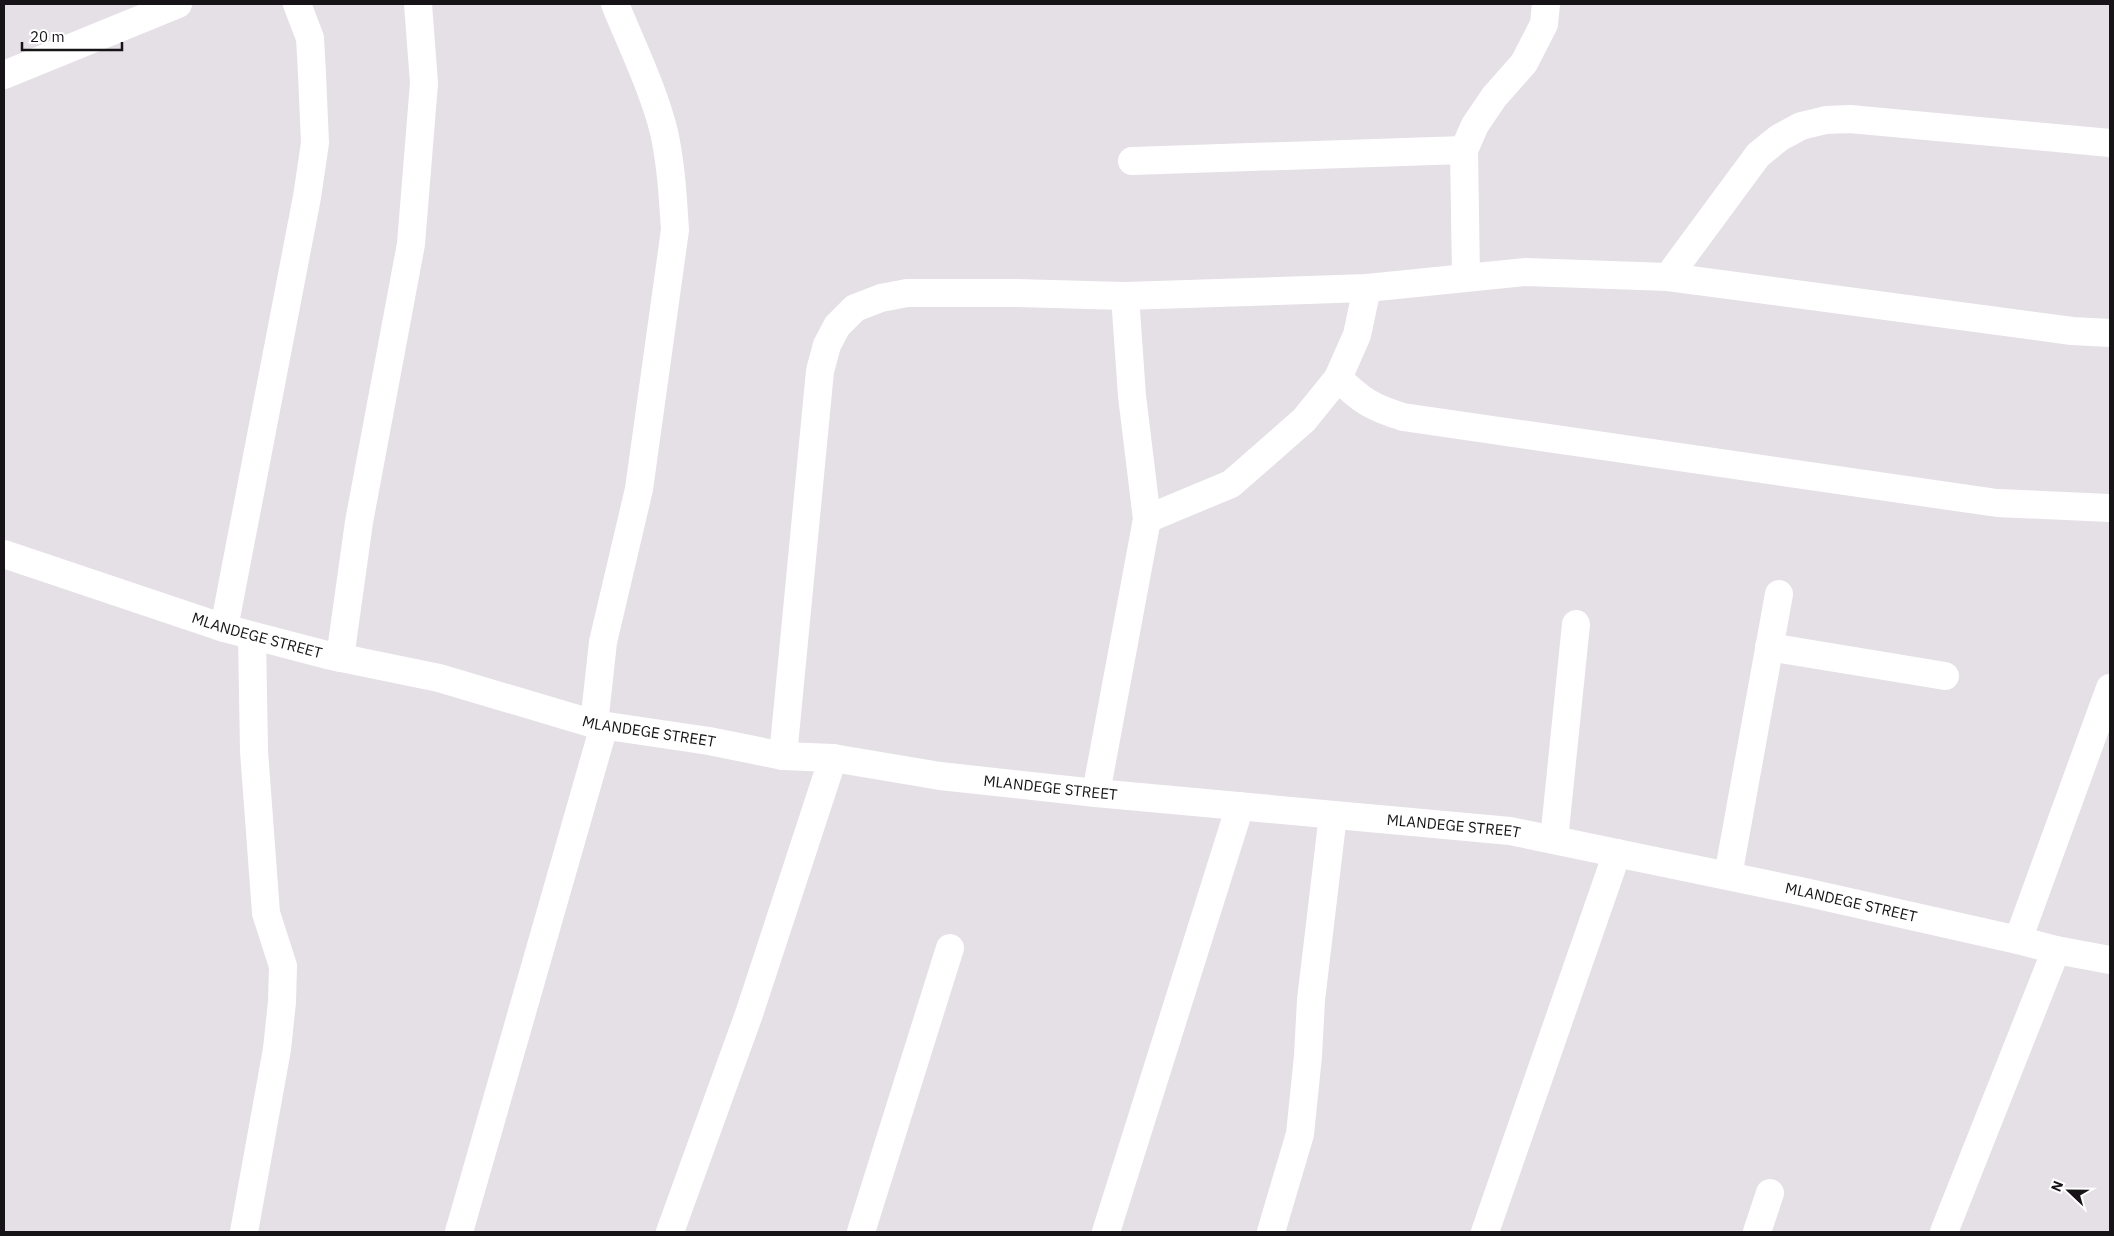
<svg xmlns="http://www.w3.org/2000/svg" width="2114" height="1236" font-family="'IBM Plex Sans',sans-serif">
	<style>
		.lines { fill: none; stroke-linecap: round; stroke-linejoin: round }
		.street { stroke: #fff; stroke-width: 28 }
		.labels { text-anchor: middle; stroke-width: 4.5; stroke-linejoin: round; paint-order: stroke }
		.street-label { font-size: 15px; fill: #161416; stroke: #fff }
	</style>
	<rect width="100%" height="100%" fill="#e5dfe6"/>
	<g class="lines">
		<g class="street">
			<polyline points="4,75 178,4"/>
			<polyline points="1132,161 1464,150"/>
			<polyline points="1466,277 1464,150 1475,125 1494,97 1524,63 1544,24 1546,4"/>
			<polyline points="1668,277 1758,155 1779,138 1801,126 1826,120 1850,119 2110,143"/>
			<path d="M 1338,378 C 1362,401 1371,407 1403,417 L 1997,503 L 2110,508"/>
			<polyline points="1147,519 1231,484 1304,420 1338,378 1357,335 1367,288"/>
			<path id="s1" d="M 4,554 L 224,628 L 327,655 L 439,678 L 594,724 L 709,741 L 783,756 L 833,758 L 940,776 L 1096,793 L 1510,831 L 1800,891 L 2018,940 L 2056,950 L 2110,960"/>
			<polyline points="224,628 307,197 315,143 312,74 310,38 297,4"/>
			<polyline points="1769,647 1945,676"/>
			<polyline points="340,658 359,522 411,244 424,83 418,4"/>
			<path d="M 594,724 L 603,642 L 639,489 L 675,230 C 673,198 671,164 664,132 C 653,88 632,46 615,4"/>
			<polyline points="783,756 820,371 827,345 837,326 855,308 881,298 907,293 1014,293 1125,296 1367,288 1526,272 1668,277 2072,331 2110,333"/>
			<polyline points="1096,793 1147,519 1132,396 1125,296"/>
			<polyline points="1554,840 1576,624"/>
			<polyline points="1728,876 1779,594"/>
			<polyline points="2018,940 2110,688"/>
			<polyline points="244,1232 277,1049 282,1002 283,966 266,913 254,751 252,636"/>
			<polyline points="459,1232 604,726"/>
			<polyline points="670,1232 749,1014 833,758"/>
			<polyline points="861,1232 950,948"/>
			<polyline points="1106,1232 1240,806"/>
			<polyline points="1271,1232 1300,1134 1308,1056 1311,1000 1333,815"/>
			<polyline points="1485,1232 1617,853"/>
			<polyline points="1757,1232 1770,1193"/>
			<polyline points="1944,1232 2056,950"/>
		</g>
	</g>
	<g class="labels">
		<g class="street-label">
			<text dy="5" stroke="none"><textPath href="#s1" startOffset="266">MLANDEGE STREET</textPath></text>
			<text dy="5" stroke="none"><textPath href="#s1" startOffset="670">MLANDEGE STREET</textPath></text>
			<text dy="5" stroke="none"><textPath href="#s1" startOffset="1076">MLANDEGE STREET</textPath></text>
			<text dy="5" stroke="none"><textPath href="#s1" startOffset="1481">MLANDEGE STREET</textPath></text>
			<text dy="5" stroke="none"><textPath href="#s1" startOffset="1886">MLANDEGE STREET</textPath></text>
		</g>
	</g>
	<rect width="2114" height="1236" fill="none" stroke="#161416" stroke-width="10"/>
	<g transform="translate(2069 1191) rotate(292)" stroke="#ffffff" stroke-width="4" paint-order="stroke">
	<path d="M0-4L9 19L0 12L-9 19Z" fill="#161416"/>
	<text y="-8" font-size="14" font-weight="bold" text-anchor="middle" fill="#161416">N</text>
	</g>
	<path d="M22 42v8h100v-8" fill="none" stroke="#161416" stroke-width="2.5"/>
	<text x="30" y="42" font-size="15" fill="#161416" stroke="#ffffff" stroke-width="4" paint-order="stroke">20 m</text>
</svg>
